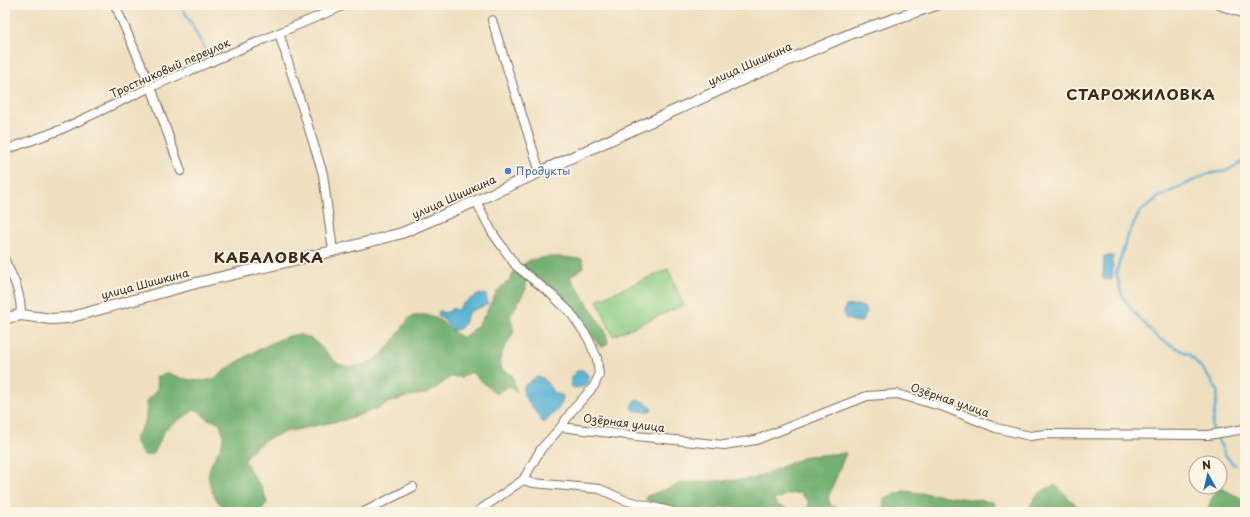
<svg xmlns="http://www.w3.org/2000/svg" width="1250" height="517" font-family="'Playpen Sans',sans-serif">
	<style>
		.green { fill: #8fce85; stroke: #657c52 }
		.forest { fill: #73b172; stroke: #576e48 }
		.water { fill: #57b3d5; stroke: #496e7a }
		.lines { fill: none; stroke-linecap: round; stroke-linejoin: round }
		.stream { stroke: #57b3d5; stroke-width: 2.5 }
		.minor-casing { stroke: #7a6956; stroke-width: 10 }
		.tertiary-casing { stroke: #7a6956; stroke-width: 12 }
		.minor { stroke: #fff; stroke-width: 8 }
		.tertiary { stroke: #fff; stroke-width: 10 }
		.shop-dot { fill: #3f7fe0; stroke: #fcf5e5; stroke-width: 1.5 }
		.labels { text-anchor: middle; stroke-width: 3.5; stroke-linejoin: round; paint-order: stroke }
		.street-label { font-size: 11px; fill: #3b2a1e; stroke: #fcf5e5 }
		.shop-label { font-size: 11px; fill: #366cbe; stroke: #fcf5e5; text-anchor: start }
		.district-label { font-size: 15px; font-weight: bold; letter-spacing: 1px; fill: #3b2a1e; stroke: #fcf5e5 }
	</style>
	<rect width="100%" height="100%" fill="#fcf5e5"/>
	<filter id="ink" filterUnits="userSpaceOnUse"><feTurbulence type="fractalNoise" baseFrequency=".025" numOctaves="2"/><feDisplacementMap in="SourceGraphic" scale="8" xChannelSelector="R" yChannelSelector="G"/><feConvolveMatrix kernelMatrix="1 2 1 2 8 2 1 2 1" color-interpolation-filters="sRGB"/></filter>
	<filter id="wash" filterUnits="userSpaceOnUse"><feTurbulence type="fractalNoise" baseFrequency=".012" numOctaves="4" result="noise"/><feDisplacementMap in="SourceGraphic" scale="16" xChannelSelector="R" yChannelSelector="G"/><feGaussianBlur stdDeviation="0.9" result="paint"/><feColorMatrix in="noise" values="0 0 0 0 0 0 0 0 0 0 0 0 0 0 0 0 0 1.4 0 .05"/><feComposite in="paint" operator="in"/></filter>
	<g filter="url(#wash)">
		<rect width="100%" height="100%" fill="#efdfbf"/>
		<polygon class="green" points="668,269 684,305 613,336 597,300"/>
		<g class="forest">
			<path d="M 548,257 L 560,257 L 582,259 L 584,266 L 570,277 L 606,332 L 608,343 L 605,346 L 601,347 L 553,287 L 537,278 L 526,275 L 525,279 L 526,289 L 510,316 L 514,332 C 507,345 498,352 500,368 L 512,375 L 516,391 L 508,386 L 496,394 L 471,372 L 462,377 L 450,377 L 436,388 L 426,394 L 409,396 L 388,403 L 374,410 L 344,420 L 285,432 L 265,440 L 247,455 L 245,461 L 250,471 L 262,488 L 267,503 L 259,512 C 252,512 237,514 231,512 C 216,506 205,482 210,468 C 216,449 230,444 219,422 L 207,419 L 199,411 L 195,410 C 186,416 174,421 166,429 C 158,438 159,457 144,455 L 139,449 L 135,440 C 137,433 142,428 145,422 C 147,415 146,408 147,401 C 156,392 160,390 156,377 L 168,373 C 178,379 203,384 215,378 C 219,376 223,372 227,369 C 245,357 268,343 289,336 C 308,330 319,346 332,358 C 334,361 337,364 341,365 C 350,368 359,366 367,363 C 383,359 401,330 410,317 C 414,316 421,314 425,315 C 441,316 450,332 463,338 L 480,323 L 487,311 L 497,291 L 510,280 L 515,270 L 530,260 Z"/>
			<polygon points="846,453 828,498 831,506 844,509 846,512 807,512 809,502 800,493 788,494 774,500 777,505 786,508 793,512 741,512 732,506 713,510 682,509 646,500 647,496 683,483 753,479 807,456"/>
			<path d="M 1055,485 L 1077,506 L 1080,512 L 1028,512 C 1033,496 1040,491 1055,485 Z"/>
			<polygon points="1219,487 1245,500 1245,512 1207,512 1211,500"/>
			<polygon points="904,491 993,502 998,512 884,512 884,498"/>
		</g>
		<g class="water">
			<polygon points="1104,256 1113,256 1112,280 1103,279"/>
			<path d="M 480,294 L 486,295 L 488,304 L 469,312 C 464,320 465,331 452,330 L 445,320 L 439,317 L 438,314 L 439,311 L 441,311 L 444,313 L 450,311 L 451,309 L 454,308 L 455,310 L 458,310 L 461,305 L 474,297 Z"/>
			<polygon points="857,305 864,307 867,312 861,322 853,321 845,318 844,311 846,306"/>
			<path d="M 579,370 L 583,370 L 588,375 L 589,382 L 585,386 L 575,388 L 571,386 C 569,377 572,375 579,370 Z"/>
			<path d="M 536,377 L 543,378 L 555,394 L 559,394 L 563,396 C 563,408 551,416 543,423 L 524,395 L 523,387 Z"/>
			<path d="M 635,400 C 644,401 648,402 652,410 C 646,412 639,412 633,410 L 631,407 Z"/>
		</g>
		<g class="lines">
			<g class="stream">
				<polyline points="181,5 205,49"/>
				<polyline points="1213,430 1212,426 1218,391 1205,372 1190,355 1158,338 1137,316 1122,296 1116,272 1128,235 1140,212 1157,198 1207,174 1226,171 1245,160"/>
				<path d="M 1217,438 C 1222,447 1226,460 1235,465"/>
			</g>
		</g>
	</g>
	<g filter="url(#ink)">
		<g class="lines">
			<defs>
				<g id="minor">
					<polyline points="115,5 151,87 181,171"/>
					<polyline points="492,20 540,172"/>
					<polyline points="279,33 323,174 333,251"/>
					<polyline points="5,150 60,130 151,87 345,5"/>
					<polyline points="476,201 492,232 516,266 551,294 570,312 588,338 597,358 599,375 594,386 571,412 561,427 541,449 523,480"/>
					<path d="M 5,261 C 15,281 21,293 21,315"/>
					<polyline points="561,427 636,436 724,445 756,440 867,396 897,394 944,407 996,428 1030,436 1045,434 1208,435 1245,429"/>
					<polyline points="364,512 413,487"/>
					<polyline points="477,512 523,480 533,483 600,489 624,500 673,512"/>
				</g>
				<g id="tertiary">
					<polyline points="1222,5 1245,13"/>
					<polyline points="5,318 21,315 51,319 68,318 200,282 333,251 402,233 476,201 744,79 855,32 936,5"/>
				</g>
			</defs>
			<use href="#minor" class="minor-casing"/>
			<use href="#tertiary" class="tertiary-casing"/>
			<use href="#minor" class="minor"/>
			<use href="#tertiary" class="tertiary"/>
		</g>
	</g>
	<circle class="shop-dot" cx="508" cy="171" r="4"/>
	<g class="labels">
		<g class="street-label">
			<text transform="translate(750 64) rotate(-24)" y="4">улица Шишкина</text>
			<text transform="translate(170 68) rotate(-24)" y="4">Тростниковый переулок</text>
			<text transform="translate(454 197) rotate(-24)" y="4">улица Шишкина</text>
			<text transform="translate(145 284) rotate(-15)" y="4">улица Шишкина</text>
			<text transform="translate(950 400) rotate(19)" y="4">Озёрная улица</text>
			<text transform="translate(624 423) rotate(7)" y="4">Озёрная улица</text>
		</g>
		<g class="shop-label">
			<text x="516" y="175">Продукты</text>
		</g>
		<g class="district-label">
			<text x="1141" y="100">СТАРОЖИЛОВКА</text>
			<text x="269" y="263">КАБАЛОВКА</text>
		</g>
	</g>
	<rect width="1250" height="517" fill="none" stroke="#fcf5e5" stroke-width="20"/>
	<g transform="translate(1208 475) rotate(352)"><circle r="19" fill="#fcf5e5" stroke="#afa495"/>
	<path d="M0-3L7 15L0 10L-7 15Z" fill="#1f6fb2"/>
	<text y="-6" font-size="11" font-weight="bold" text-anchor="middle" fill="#3b2a1e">N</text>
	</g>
</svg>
